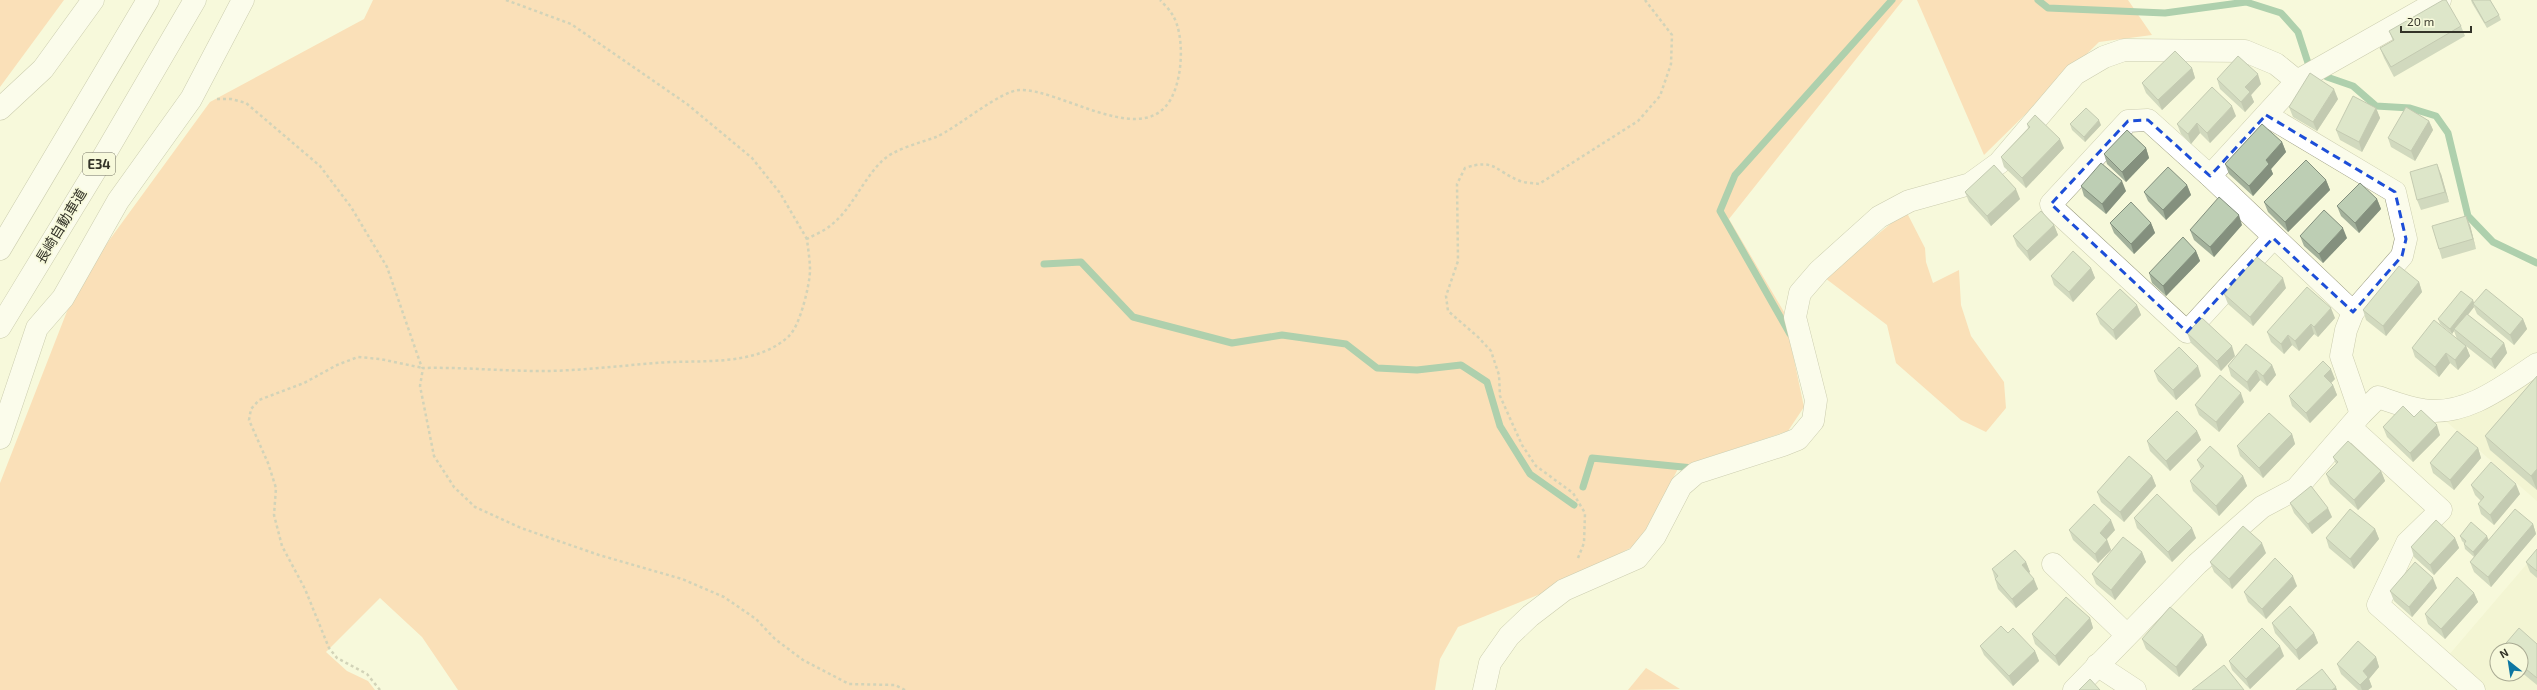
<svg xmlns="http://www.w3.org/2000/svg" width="2537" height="690" font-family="'Exo 2','Noto Sans JP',sans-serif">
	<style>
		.built { fill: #edefc9; fill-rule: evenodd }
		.green { fill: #fcc18f }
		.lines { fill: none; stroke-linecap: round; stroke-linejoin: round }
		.stream { stroke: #549d75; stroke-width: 7 }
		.minor-casing { stroke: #96977b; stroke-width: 23 }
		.highway-casing { stroke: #96977b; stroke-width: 23 }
		.path { stroke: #a4a58f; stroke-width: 2.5; stroke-dasharray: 3 3; stroke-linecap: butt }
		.minor { stroke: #fff; stroke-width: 22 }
		.highway { stroke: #fff; stroke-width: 22 }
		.wall { fill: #a3b19b }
		.shaded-wall { fill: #84907e }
		.building { fill: #bdceb4; stroke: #84907e }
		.marked { fill: none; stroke: #1d4ed8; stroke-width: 3; stroke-dasharray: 8 5; stroke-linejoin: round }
		.labels { text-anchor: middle; stroke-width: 3.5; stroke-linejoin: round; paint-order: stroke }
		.shield { fill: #f7f9db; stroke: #6e6e5e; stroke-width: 1 }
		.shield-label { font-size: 13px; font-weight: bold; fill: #333328 }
		.street-label { font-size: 14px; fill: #333328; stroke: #f7f9db }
	</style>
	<rect width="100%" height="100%" fill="#f7f9db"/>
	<g class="built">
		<polygon points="2537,374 2537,501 2440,416"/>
		<path d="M 2537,552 L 2537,690 L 2487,690 L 2448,656 ZM 2497,650 L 2521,650 L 2521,674 L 2497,674 Z"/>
	</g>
	<g class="green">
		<polygon points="0,0 64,0 0,87"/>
		<polygon points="373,0 1903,0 1729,219 1784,312 1804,407 1788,431 1679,467 1638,544 1543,593 1458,627 1440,659 1435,690 458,690 422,637 380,598 326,652 347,671 368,681 375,690 0,690 0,483 78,283 210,102 364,19"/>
		<polygon points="1917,0 2128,0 2152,35 2099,42 1984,155"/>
		<polygon points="1906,211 1925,248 1926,262 1933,283 1959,270 1961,305 1971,336 2004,382 2006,408 1986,432 1961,420 1896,363 1887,325 1825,278"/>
		<polygon points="1646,668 1680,689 1628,690"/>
	</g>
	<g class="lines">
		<g class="stream">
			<polyline points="2038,0 2048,8 2165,13 2246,2 2281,13 2298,32 2309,66"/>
			<polyline points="2327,77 2353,86 2376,106 2410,108 2436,116 2448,133 2468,216 2493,242 2537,263"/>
			<polyline points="1044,264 1081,262 1133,317 1232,343 1282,335 1346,344 1377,368 1417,370 1461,365 1487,382 1500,426 1530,474 1574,505"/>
			<polyline points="1790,334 1720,211 1735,175 1892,0"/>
			<polyline points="1583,487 1592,458 1693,468"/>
		</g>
		<defs>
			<g id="minor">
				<polyline points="0,109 43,69 93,0"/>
				<polyline points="2210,176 2353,312 2402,256 2406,239 2395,192 2266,115"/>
				<polyline points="2273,238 2187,332 2054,209 2051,204 2128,121 2148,120 2210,176 2297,81"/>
				<polyline points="2353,312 2346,330 2341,356 2361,414"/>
				<polyline points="2350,427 2441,510 2407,543 2378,605 2474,690"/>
				<polyline points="0,438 37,328 63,298 118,201 191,99 243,0"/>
				<polyline points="2053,564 2127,635"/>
				<polyline points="2097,665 2135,690"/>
				<polyline points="1484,690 1490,663 1509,636 1530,616 1564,590 1637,558 1655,536 1681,486 1696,473 1783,445 1798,439 1813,421 1816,400 1795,317 1800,293 1819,271 1879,217 1909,201 1970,184 1999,163 2075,74 2104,57 2124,50 2245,51 2276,64 2297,81 2440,0"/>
				<path d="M 2074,690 L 2197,564 L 2262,507 L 2296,489 L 2361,414 L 2378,397 C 2393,402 2408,408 2423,410 C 2465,417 2504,386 2537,364"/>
			</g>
			<g id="highway">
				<polyline points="0,249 148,0"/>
				<polyline points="0,327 98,166 195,0"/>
			</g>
		</defs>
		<use href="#minor" class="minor-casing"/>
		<use href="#highway" class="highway-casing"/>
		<g class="path">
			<polyline points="506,0 571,24 687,104 752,158 780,193 807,239"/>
			<polyline points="217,99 231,99 246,103 320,166 351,207 387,267 422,368"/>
			<path d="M 1578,558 L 1584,543 L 1585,513 L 1573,493 L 1536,466 L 1522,445 L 1500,396 L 1499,375 L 1491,351 L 1478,337 L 1448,311 L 1446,296 L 1458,261 L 1457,184 L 1465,168 C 1495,158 1495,171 1520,181 C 1525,183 1533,183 1539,184 L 1638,121 L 1660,96 L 1671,64 L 1672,35 L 1645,0"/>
			<polyline points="380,690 367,674 337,658 329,648 305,589 282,546 274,515 276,488 268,463 249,420 251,409 259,400 304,383 337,365 358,357 380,359 423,368"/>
			<path d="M 905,690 L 895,685 L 849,684 L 803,660 L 775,639 L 756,619 L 724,597 L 682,579 L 599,555 L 521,528 L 475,507 L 454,487 L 434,456 L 420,386 L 423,368 C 462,367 501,371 541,371 C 579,371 617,366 656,363 C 699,359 755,368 789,336 C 800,326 810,284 810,270 C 810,260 808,249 807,239 C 814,235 824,231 830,226 C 852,209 862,181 881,162 C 893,149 920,143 936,137 C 957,128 1001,90 1020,90 C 1059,89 1135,143 1166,106 C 1183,87 1186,35 1172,14 C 1169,9 1164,4 1160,0"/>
		</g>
		<use href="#minor" class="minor"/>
		<use href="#highway" class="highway"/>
	</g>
	<g class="wall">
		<polygon points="2471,0 2490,0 2499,15 2501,20 2487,28 2472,3"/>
		<polygon points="2461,26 2465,36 2394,77 2384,58 2380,48 2393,41 2389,31"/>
		<polygon points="2192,68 2195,78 2162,110 2146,93 2142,83"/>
		<polygon points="2217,79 2261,84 2251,95 2254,102 2245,112 2220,89"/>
		<polygon points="2338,99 2317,131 2293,117 2289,107"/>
		<polygon points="2376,108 2380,118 2362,152 2340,140 2336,130"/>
		<polygon points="2236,116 2210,143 2200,133 2191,144 2181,134 2177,124"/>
		<polygon points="2429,121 2433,130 2415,161 2391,147 2388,138"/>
		<polygon points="2027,124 2064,148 2026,188 2004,167 2001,157 2028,128"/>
		<polygon points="2070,124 2101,125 2085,142 2072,130"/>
		<polygon points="2282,142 2286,152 2271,169 2273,174 2253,196 2229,174 2225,164"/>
		<polygon points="2146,148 2149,158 2126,182 2107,164 2104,154"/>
		<polygon points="2441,174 2449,202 2421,210 2417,200"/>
		<polygon points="2326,180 2330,190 2288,232 2268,212 2264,202"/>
		<polygon points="2187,185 2191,195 2166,220 2148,201 2144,192"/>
		<polygon points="2081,186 2126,191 2106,214 2084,196"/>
		<polygon points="1965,192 2020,199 1991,226 1969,202"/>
		<polygon points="2377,199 2381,209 2359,233 2341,216 2337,206"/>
		<polygon points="2110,223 2151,223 2155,233 2134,254 2114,233"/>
		<polygon points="2054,225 2058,235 2030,261 2017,246 2013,236"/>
		<polygon points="2242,225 2214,257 2194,240 2190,230"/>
		<polygon points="2470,225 2476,249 2442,259 2439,249"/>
		<polygon points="2300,236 2347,238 2323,263 2304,246"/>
		<polygon points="2196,251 2200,261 2166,296 2152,283 2149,273"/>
		<polygon points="2091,268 2095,278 2073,302 2054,285 2051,276"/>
		<polygon points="2419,282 2422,292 2386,336 2366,320 2363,310"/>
		<polygon points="2286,288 2253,326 2228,304 2224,294"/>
		<polygon points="2474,303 2523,319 2527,329 2514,345 2477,314 2474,307 2468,315 2504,343 2507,353 2495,369 2466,346 2470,356 2458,370 2450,363 2439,377 2415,357 2412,348 2457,339 2454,331 2452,334 2440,324 2438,319"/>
		<polygon points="2137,305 2141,315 2116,340 2100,324 2096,314"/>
		<polygon points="2335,318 2318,337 2314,334 2299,351 2292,345 2284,354 2271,342 2267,332"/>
		<polygon points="2187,333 2235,356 2221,371 2191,343"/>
		<polygon points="2272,365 2276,375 2267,386 2260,380 2250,392 2231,376 2228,366"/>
		<polygon points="2154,371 2201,376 2176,400 2158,381"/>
		<polygon points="2537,376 2537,490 2490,450 2485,436"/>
		<polygon points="2335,379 2331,383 2333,385 2337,395 2310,423 2292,406 2289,396"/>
		<polygon points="2244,402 2219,432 2199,415 2195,405"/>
		<polygon points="2414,417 2440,435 2413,462 2387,437 2383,427"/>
		<polygon points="2197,431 2201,440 2170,471 2150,451 2147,441"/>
		<polygon points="2292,434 2295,444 2263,478 2240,456 2237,446"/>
		<polygon points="2478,448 2481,458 2454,490 2433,473 2430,463"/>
		<polygon points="2333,457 2381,471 2385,481 2358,510 2330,484 2326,474 2336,464"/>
		<polygon points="2197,460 2243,476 2247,486 2219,516 2193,491 2190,481 2201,469"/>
		<polygon points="2152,476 2156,486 2124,522 2101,502 2097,492"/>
		<polygon points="2471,485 2520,494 2494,525 2481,514 2478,504 2481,501 2475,495"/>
		<polygon points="2290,503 2332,517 2312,534 2294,513"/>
		<polygon points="2134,518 2196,538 2172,562 2137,528"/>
		<polygon points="2533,524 2536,534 2491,587 2474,572 2470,562 2474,557 2465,549 2464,544 2464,543 2462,541 2460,536 2489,540"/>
		<polygon points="2375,529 2379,539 2354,569 2329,548 2326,538"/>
		<polygon points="2069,530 2115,530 2107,539 2111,550 2098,563 2073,540"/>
		<polygon points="2455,538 2459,548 2434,575 2414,557 2411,547"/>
		<polygon points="2537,549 2537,578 2530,572 2526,562"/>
		<polygon points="2142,552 2146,562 2115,600 2096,584 2092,574"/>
		<polygon points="2266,553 2232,589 2214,572 2210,562"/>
		<polygon points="2026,562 2030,572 2029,573 2038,589 2016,608 1998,589 1992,569"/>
		<polygon points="2297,586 2266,619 2248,602 2244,592"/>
		<polygon points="2437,588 2412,617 2394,601 2390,591"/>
		<polygon points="2474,593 2478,602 2445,639 2428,624 2425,614"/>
		<polygon points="2090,618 2093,628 2059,666 2035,644 2032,634"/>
		<polygon points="2272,623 2314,633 2318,643 2299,660 2275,633"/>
		<polygon points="2008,633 2035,651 2039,661 2013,686 1984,655 1980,646"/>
		<polygon points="2203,635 2207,645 2179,677 2146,649 2142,639"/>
		<polygon points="2537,644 2537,685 2521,672 2521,650 2502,650 2501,649"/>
		<polygon points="2284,656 2250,689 2232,670 2229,661"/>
		<polygon points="2376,657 2379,667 2369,679 2372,687 2368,690 2358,690 2341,674 2337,664"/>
	</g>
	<g class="shaded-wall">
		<polygon points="2192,68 2195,78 2162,110 2158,100"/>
		<polygon points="2258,74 2261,84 2251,95 2254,102 2245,112 2241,102 2245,87"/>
		<polygon points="2334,89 2338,99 2317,131 2313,122"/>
		<polygon points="2232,106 2236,116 2210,143 2207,133"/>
		<polygon points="2376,108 2380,118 2362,152 2359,142"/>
		<polygon points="2099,120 2101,125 2085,142 2084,137"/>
		<polygon points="2429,121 2433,130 2415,161 2411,151"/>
		<polygon points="2197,123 2200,133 2191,144 2188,134"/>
		<polygon points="2060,139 2064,148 2026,188 2022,178"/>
		<polygon points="2282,142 2286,152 2271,169 2273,174 2253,196 2249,186 2266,160"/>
		<polygon points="2146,148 2149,158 2126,182 2122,172"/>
		<polygon points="2437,164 2441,174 2449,202 2445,192"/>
		<polygon points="2326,180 2330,190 2288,232 2285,222"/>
		<polygon points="2122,181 2126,191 2106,214 2102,204"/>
		<polygon points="2187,185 2191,195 2166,220 2163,210"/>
		<polygon points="2016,189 2020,199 1991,226 1987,216"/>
		<polygon points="2377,199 2381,209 2359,233 2355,223"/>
		<polygon points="2239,215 2242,225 2214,257 2210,247"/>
		<polygon points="2466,216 2470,225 2476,249 2473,239"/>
		<polygon points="2151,223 2155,233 2134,254 2131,244"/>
		<polygon points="2054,225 2058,235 2030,261 2027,251"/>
		<polygon points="2343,228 2347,238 2323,263 2319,254"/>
		<polygon points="2196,251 2200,261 2166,296 2163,286"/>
		<polygon points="2091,268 2095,278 2073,302 2069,292"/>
		<polygon points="2283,278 2286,288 2253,326 2250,317"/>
		<polygon points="2419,282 2422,292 2386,336 2383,326"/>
		<polygon points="2473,300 2475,305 2473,304 2474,307 2455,330 2454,329 2454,331 2452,334 2450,329"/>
		<polygon points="2137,305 2141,315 2116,340 2113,330"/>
		<polygon points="2331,308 2335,318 2318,337 2314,327"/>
		<polygon points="2523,319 2527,329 2514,345 2510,335"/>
		<polygon points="2311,324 2314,334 2299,351 2295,341"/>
		<polygon points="2288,335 2292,345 2284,354 2281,344"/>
		<polygon points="2504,343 2507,353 2495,369 2491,359"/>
		<polygon points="2232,346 2235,356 2221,371 2217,361"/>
		<polygon points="2466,346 2470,356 2458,370 2455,360"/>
		<polygon points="2446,353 2450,363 2439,377 2435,367"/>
		<polygon points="2272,365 2276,375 2267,386 2263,376"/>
		<polygon points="2198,366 2201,376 2176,400 2173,390"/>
		<polygon points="2331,369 2335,379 2328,386 2324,376"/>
		<polygon points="2256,370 2260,380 2250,392 2247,382"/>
		<polygon points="2333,385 2337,395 2310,423 2306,413"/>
		<polygon points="2241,393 2244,402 2219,432 2216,422"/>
		<polygon points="2437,425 2440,435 2413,462 2410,453"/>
		<polygon points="2197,431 2201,440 2170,471 2166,461"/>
		<polygon points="2292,434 2295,444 2263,478 2259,468"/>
		<polygon points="2478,448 2481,458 2454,490 2450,480"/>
		<polygon points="2537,469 2537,490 2531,476"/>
		<polygon points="2381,471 2385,481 2358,510 2354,500"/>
		<polygon points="2152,476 2156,486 2124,522 2120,512"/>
		<polygon points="2243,476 2247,486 2219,516 2216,506"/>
		<polygon points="2516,484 2520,494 2494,525 2490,515"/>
		<polygon points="2328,508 2332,517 2312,534 2308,524"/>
		<polygon points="2111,520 2115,530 2103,543 2100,533"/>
		<polygon points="2533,524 2536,534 2491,587 2488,577"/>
		<polygon points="2192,528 2196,538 2172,562 2168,552"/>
		<polygon points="2375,529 2379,539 2354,569 2350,559"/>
		<polygon points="2487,536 2489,541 2475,557 2473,552"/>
		<polygon points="2455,538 2459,548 2434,575 2430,565"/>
		<polygon points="2107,540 2111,550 2098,563 2095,554"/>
		<polygon points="2262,543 2266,553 2232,589 2229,579"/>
		<polygon points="2142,552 2146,562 2115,600 2111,590"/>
		<polygon points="2026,562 2030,572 2026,575 2022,565"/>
		<polygon points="2293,576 2297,586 2266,619 2262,609"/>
		<polygon points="2433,578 2437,588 2412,617 2409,607"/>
		<polygon points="2034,579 2038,589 2016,608 2012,599"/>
		<polygon points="2474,593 2478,602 2445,639 2441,629"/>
		<polygon points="2090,618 2093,628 2059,666 2055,656"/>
		<polygon points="2314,633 2318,643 2299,660 2296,650"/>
		<polygon points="2203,635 2207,645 2179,677 2176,667"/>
		<polygon points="2280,646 2284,656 2250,689 2246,679"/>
		<polygon points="2035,651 2039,661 2013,686 2009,676"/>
		<polygon points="2376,657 2379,667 2369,679 2372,687 2368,690 2362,690 2360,685 2363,671"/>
		<polygon points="2336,687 2337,690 2332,690"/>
	</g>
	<g class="building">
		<polygon points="2443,0 2446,0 2461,26 2391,67 2380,48 2394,40 2389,31"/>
		<polygon points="2472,0 2490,0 2499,15 2485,23"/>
		<polygon points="2175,51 2192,68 2158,100 2142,83"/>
		<polygon points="2238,56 2258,74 2245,87 2250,92 2241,102 2217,79"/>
		<polygon points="2310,73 2334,89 2313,122 2289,107"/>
		<polygon points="2212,87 2232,106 2207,133 2197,123 2188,134 2177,124"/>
		<polygon points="2353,96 2376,108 2359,142 2336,130"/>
		<polygon points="2406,107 2429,121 2411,151 2388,138"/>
		<polygon points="2086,108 2099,120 2084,137 2070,124"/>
		<polygon points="2035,115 2060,139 2022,178 2001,157 2030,127 2027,124"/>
		<polygon points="2262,124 2282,142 2266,160 2269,164 2249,186 2225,164"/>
		<polygon points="2127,130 2146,148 2122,172 2104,154"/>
		<polygon points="2306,160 2326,180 2285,222 2264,202"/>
		<polygon points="2101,163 2122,181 2102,204 2081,186"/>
		<polygon points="2437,164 2445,192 2417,200 2410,172"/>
		<polygon points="1994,165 2016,189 1987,216 1965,192"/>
		<polygon points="2168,167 2187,185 2163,210 2144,192"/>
		<polygon points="2360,183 2377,199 2355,223 2337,206"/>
		<polygon points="2219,197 2239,215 2210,247 2190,230"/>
		<polygon points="2131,202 2151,223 2131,244 2110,223"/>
		<polygon points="2324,210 2343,228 2319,254 2300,236"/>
		<polygon points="2041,211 2054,225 2027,251 2013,236"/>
		<polygon points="2466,216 2473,239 2439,249 2432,226"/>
		<polygon points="2183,237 2196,251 2163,286 2149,273"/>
		<polygon points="2073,251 2091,268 2069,292 2051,276"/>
		<polygon points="2257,257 2283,278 2250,317 2224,294"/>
		<polygon points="2399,266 2419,282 2383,326 2363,310"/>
		<polygon points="2307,287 2331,308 2314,327 2311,324 2295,341 2288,335 2281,344 2267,332"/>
		<polygon points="2120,289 2137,305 2113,330 2096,314"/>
		<polygon points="2486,289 2523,319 2510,335 2473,304"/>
		<polygon points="2461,291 2473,300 2450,329 2438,319"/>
		<polygon points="2467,314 2504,343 2491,359 2454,329"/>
		<polygon points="2202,318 2232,346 2217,361 2187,333"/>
		<polygon points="2434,320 2466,346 2455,360 2446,353 2435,367 2412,348"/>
		<polygon points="2246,344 2272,365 2263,376 2256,370 2247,382 2228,366"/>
		<polygon points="2179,347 2198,366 2173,390 2154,371"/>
		<polygon points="2323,361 2331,369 2324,376 2333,385 2306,413 2289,396"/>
		<polygon points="2220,375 2241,393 2216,422 2195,405"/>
		<polygon points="2537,376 2537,469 2531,476 2485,436"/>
		<polygon points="2403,406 2414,417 2421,410 2437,425 2410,453 2383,427"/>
		<polygon points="2177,411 2197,431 2166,461 2147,441"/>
		<polygon points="2269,413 2292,434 2259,468 2237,446"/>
		<polygon points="2457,431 2478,448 2450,480 2430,463"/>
		<polygon points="2348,441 2381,471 2354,500 2326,474 2338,462 2333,457"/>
		<polygon points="2210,446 2243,476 2216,506 2190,481 2204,466 2197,460"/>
		<polygon points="2129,456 2152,476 2120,512 2097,492"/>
		<polygon points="2491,462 2516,484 2490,515 2478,504 2484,497 2471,485"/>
		<polygon points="2311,486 2328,508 2308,524 2290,503"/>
		<polygon points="2157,494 2192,528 2168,552 2134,518"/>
		<polygon points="2094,504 2111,520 2100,533 2107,540 2095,554 2069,530"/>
		<polygon points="2350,509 2375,529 2350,559 2326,538"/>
		<polygon points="2515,509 2533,524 2488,577 2470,562"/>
		<polygon points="2436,520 2455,538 2430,565 2411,547"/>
		<polygon points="2471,522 2487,536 2473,552 2464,544 2466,541 2460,536"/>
		<polygon points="2243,526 2262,543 2229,579 2210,562"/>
		<polygon points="2123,537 2142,552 2111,590 2092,574"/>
		<polygon points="2537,549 2537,571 2526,562"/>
		<polygon points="2015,550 2026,562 2022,565 2034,579 2012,599 1995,579 1998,576 1992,569"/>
		<polygon points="2275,558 2293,576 2262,609 2244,592"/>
		<polygon points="2415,562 2433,578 2409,607 2390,591"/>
		<polygon points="2457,577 2474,593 2441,629 2425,614"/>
		<polygon points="2066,597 2090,618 2055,656 2032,634"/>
		<polygon points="2290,606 2314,633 2296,650 2272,623"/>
		<polygon points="2170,607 2203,635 2176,667 2142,639"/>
		<polygon points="2001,626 2008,633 2013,628 2035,651 2009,676 1980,646"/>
		<polygon points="2262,628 2280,646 2246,679 2229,661"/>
		<polygon points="2519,628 2537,644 2537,678 2521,665 2521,650 2503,650 2501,649"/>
		<polygon points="2358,641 2376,657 2363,671 2368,677 2360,685 2337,664"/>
		<polygon points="2224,665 2244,690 2192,690"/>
		<polygon points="2322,669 2336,687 2332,690 2296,690"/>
		<polygon points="2090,679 2100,690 2079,690"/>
	</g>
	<path d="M0 0H2537V690H0ZM 2266,115 L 2395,192 L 2406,239 L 2402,256 L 2353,312 L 2273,238 L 2187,332 L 2051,204 L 2128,121 L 2148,120 L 2210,176 Z" fill="#f7f9db" fill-opacity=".55" fill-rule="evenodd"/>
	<path class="marked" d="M 2266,115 L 2395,192 L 2406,239 L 2402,256 L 2353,312 L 2273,238 L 2187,332 L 2051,204 L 2128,121 L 2148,120 L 2210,176 Z"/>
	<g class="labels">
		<rect class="shield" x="83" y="153" width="32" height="22" rx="3"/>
		<g class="shield-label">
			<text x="99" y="169">E34</text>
		</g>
		<g class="street-label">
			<text transform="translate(61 226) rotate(-59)" y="5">長崎自動車道</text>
		</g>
	</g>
	<g transform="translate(2509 662) rotate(330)"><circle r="19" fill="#f7f9db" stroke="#a9aa93"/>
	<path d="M0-3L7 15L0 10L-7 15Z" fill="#0d76a2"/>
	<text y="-6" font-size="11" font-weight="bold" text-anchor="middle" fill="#333328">N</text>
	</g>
	<path d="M2401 26v6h70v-6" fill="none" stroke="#333328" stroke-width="2"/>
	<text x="2407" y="26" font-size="12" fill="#333328" stroke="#f7f9db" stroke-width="3" paint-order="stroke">20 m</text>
</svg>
